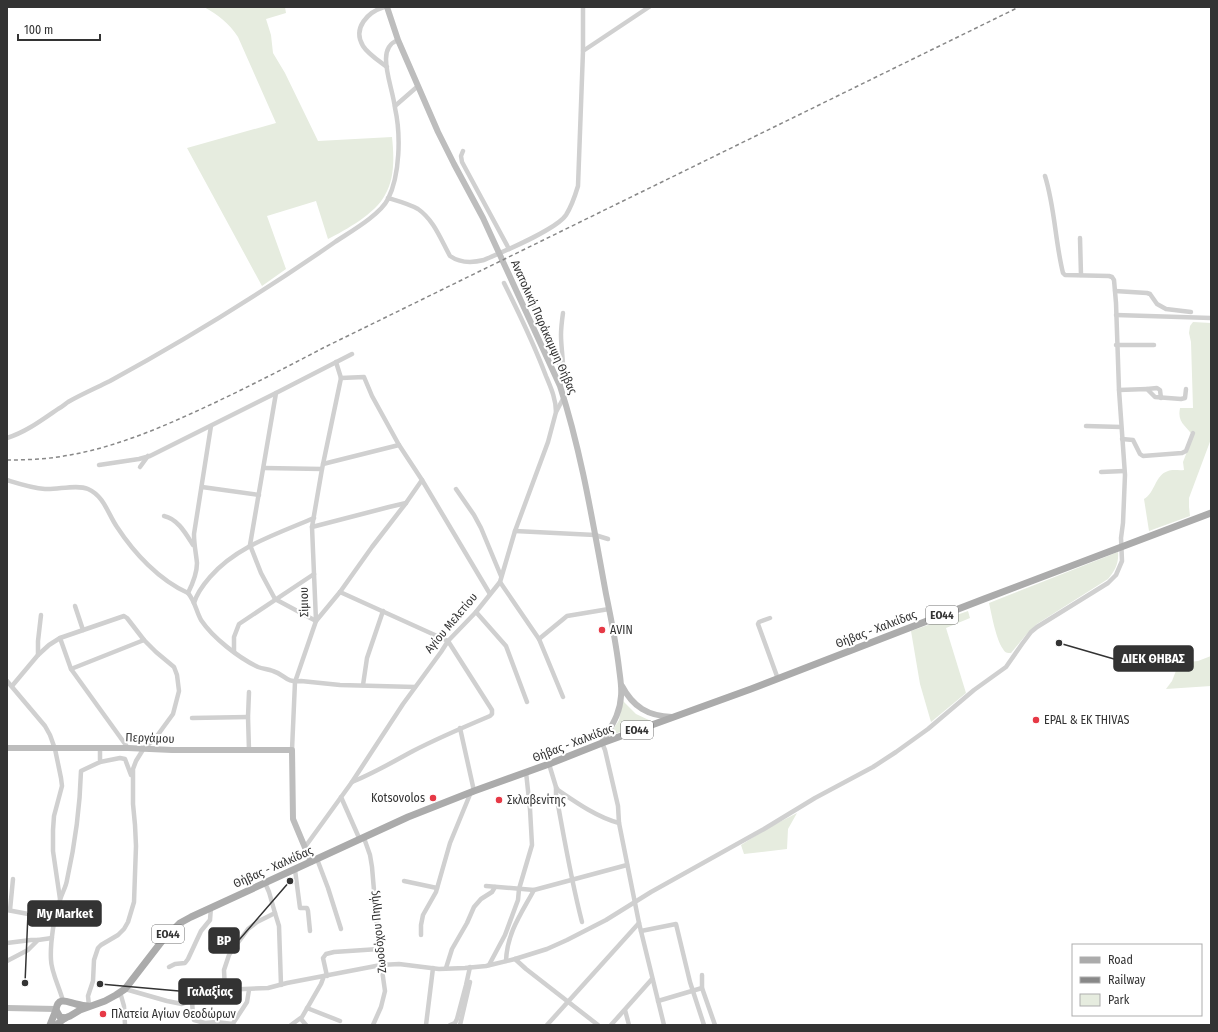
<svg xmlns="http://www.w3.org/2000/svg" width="1218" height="1032" font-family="'Fira Sans Condensed',sans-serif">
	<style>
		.green { fill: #e6ecdf }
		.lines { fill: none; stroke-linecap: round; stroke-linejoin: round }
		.street { stroke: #d0d0d0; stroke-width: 4.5 }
		.secondary { stroke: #bdbdbd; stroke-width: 6 }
		.primary { stroke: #ababab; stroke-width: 7 }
		.rail { stroke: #888; stroke-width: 1.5; stroke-dasharray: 4 3; stroke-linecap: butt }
		.poi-dot { fill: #e63946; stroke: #fff; stroke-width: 1.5 }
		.labels { text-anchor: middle; stroke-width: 4; stroke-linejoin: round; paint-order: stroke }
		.shield { fill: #fff; stroke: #707070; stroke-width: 1 }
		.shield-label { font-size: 11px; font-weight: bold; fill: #333 }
		.street-label { font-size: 12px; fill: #333; stroke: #fff }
		.poi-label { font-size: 12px; fill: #333; stroke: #fff; text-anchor: start }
		.leader { fill: none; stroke: #333; stroke-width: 1.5 }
		.callout-dot { fill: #333; stroke: #fff; stroke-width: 1.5 }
		.callout { fill: #333; stroke: #333; stroke-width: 1.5 }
		.callout-label { font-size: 13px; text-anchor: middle; font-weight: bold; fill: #fff }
	</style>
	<rect width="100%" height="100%" fill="#fff"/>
	<g class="green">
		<path d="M 204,7 L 285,7 L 286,13 L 266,19 L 271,35 L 273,53 L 285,73 L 318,141 L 392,137 C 394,156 395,178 385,195 C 376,213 346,230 328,239 L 316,201 L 267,216 L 286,269 L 262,286 L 187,148 L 276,123 L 238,37 C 229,23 218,15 204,7 Z"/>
		<path d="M 1193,322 L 1211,323 L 1211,439 L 1189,498 L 1189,507 L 1190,516 L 1149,531 L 1144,499 C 1155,493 1155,475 1168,471 C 1173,469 1179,471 1184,470 L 1183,462 L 1193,436 C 1186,425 1177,423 1180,408 L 1193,408 L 1191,342 L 1189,333 L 1190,326 Z"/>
		<path d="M 1118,552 C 1119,563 1115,571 1108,579 L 1037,624 L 1025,636 L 1011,653 C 1007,653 1005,653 1003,649 C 996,639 992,616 989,603 Z"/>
		<polygon points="968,611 970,618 946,628 966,693 931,722 920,684 911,631"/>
		<polygon points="1211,656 1211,686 1166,689 1172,681 1179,663 1198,661"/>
		<polygon points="623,701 636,714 651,721 609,736 619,720"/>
		<polygon points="797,813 788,829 787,849 744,854 741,845 768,828"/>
	</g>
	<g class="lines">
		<g class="street">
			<path d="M 384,7 C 368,12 352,28 363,46 C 368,54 379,61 387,67"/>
			<polyline points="583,51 583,7"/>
			<polyline points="395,106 418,86"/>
			<polyline points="463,151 461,156 462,162 509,249"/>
			<path d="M 388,198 C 398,201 409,204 418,209 C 434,220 441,240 450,256 C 460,263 472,263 484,260 C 502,252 556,230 566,215 C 571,207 575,196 578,186 L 583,51 L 649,7"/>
			<polyline points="1080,238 1081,275"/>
			<polyline points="516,272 532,302 563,373"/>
			<path d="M 504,283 C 519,313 534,344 546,376 C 551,388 556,399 556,412"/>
			<polyline points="1115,291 1147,293 1150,294 1157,304 1166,309 1191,312"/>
			<polyline points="1116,315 1211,318"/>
			<polyline points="1116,345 1154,345"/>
			<polyline points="336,362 341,378"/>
			<polyline points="341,378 364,377 372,396 399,445 422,480 406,503 372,547 340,592 316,621 275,599 261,573 250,545 276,393 352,354"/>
			<path d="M 560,386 C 566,370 561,352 561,335 C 561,328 562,320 563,313"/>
			<polyline points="1147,389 1157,388 1160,390 1161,398"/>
			<polyline points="1119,390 1147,389 1155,397 1181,399 1185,398 1186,389"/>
			<polyline points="1086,426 1121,427"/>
			<path d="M 7,438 C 26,432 42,420 58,409 C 62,407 65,404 68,402 C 82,394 96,388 110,381 C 187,339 263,292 335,242 C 350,232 380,215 388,199 C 400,175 401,135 395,108 C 393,92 386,75 386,59 C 386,50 390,43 398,40"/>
			<polyline points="1122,439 1133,440 1140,454 1143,456 1182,453 1186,451 1193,433"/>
			<polyline points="323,464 399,445"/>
			<polyline points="99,465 139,459 150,456 276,393"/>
			<polyline points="140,467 148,456"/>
			<polyline points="264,468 322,469"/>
			<polyline points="1101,472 1124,471"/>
			<path d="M 7,480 C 20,484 32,488 45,489 C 57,490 77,484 88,489 C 104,496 108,514 117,527 C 134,553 159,580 188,593 C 195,601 196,611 201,620 C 213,638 239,658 258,667 C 263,669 268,669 273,671 C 286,675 285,683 301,681 L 340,685 L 415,687"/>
			<polyline points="422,480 490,594"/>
			<polyline points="202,487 259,495"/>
			<polyline points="456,489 474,515 481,528 501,576"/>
			<path d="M 164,516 C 178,519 186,534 193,545"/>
			<polyline points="312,527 389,507 406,503"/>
			<polyline points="515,531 595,535 608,539"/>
			<polyline points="500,582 539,639 563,697"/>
			<path d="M 340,592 L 448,641 L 492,710 L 492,714 L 490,716 C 464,727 438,738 413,751 C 393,762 374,773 352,782"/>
			<path d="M 188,593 C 193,583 197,574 197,563 C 196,553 194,545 194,534 L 211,426"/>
			<path d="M 194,603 C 197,593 203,585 210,577 C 237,546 277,534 314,518"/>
			<polyline points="75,606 83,630"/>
			<polyline points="476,612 506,646 527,702"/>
			<polyline points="770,618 759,622 758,624 778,679"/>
			<polyline points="60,638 71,669 128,748"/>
			<polyline points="539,639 567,616 609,609"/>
			<polyline points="234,652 234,637 239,624 314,574"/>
			<polyline points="38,655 38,641 41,615"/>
			<polyline points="71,669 144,640"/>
			<polyline points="7,681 45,726 50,735 55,749 61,778 62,786 54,816 53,830 53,851 60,899"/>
			<polyline points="363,685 367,658 383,611"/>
			<polyline points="12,686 38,655 49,645 60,638 124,616 127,618 144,640 156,652 174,667 177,675 179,691 173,714 154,740 144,748 136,761 133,769 133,804 135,825 136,846 134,902 128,922 124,929 118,935 101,945 98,948 94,960 93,981 88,996 89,1006"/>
			<polyline points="249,692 248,717 249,750"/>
			<polyline points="192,718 248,717"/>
			<polyline points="460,728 474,791"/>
			<polyline points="602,743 605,750 618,806 619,823 639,923 664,1025"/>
			<polyline points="292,750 295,682 316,621 312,527 322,469 341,378"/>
			<polyline points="100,762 120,758 125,759 131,775"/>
			<path d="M 549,764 L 556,787 L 558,790 C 577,803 597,817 619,823"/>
			<path d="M 556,787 L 556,794 C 564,837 571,880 582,922"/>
			<polyline points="341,797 360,840"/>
			<polyline points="364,838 370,855 372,867 379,949 385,991 381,1007 373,1025"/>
			<polyline points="305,847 352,782 403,704 441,652 448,641 476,612 500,582 515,531 548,442 556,412 564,397"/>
			<polyline points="317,859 328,888 341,929"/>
			<polyline points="295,870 300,908 307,908 308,911 310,931"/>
			<polyline points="404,881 437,888"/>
			<polyline points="265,883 269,892 275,913 279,926 281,985"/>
			<polyline points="486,886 534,890 627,865"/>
			<polyline points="7,910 55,919"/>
			<polyline points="10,910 13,879"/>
			<polyline points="641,931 676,924 690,982 704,1025"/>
			<polyline points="421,935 421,925 423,915 436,892 450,843 471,792"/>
			<polyline points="7,943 31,940 38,940"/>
			<polyline points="515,959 526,969 598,1025"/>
			<polyline points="7,961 28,950 38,940 52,938"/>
			<path d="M 506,961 C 507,933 521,914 534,890"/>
			<polyline points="489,965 505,935 515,908 518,900 519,889 532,845 530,809 526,772"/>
			<polyline points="169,967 175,964 185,963 188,959 201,931 210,920 211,907"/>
			<polyline points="446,968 452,949 467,923 474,907 481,899 492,892 495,887"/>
			<polyline points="702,975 702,988 715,1025"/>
			<polyline points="327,976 323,958 326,954 334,952 379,949"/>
			<path d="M 125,989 L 167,1001 L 182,1004 L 221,990 L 268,988 L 287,983 L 381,965 L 399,964 L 439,969 L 465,968 L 486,966 L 515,959 L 547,949 L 567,940 L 606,920 L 651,892 L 764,829 L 815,798 L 873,767 L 896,752 L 928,729 L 974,690 L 1006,667 L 1022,644 L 1031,632 L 1037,627 L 1108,583 L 1116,575 L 1122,561 L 1121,538 L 1123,523 L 1125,475 L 1119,390 L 1116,303 L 1114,280 L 1112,277 L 1109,276 L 1065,275 L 1063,273 C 1055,241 1055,208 1045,176"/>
			<polyline points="225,990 224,970 229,955 248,929 257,922 275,913"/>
			<polyline points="120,992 124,1006 125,1025"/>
			<polyline points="192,1000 193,1017 194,1020 205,1023 216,1022 233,1024"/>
			<path d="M 63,1001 C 60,989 51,971 51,960 C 50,945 54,914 60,900 C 62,893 66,887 67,880 C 75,844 80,807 81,771 L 100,762 L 100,749"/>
			<polyline points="658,1001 702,988"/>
			<polyline points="307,1008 340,1021"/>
			<polyline points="625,1010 629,1025"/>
			<polyline points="301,1019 306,1025"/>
			<polyline points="232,1025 247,1002 249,990"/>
			<polyline points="291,1025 302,1017 321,984 324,976"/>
			<polyline points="426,1025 433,968"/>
			<polyline points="450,1025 455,1023 457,1019 466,985 470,967"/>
			<polyline points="460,1025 470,982"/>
			<polyline points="547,1025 639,923"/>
			<polyline points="611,1025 652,979"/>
		</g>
		<g class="secondary">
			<path d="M 387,7 L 398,40 L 438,132 L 454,164 L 483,218 L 560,386 C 582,454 593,524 606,594 C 611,618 616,643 619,668 C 620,677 622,687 621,696 C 620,715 611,726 602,743"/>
			<path d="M 622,686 C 633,707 648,716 672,717"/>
			<polyline points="7,748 128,748 172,750 292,750 293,819 311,862"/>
			<polyline points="7,1008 56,1009"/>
		</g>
		<g class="primary">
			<path d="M 65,1018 L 60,1017 L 56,1010 C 58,996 67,1002 76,1004 C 80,1005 84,1006 88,1006"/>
			<polyline points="50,1025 56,1010"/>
			<polyline points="56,1025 65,1018 70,1016 80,1010 105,1001 116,995 125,989 162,941 180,923 191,917 408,817 474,791 549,764 602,743 751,689 984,599 1211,513"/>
		</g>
		<path class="rail" d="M 7,460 C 28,460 50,459 70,455 C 120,446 167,425 212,404 C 250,386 287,367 323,348 L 1019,7"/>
	</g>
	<g class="poi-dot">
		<circle cx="602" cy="630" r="4"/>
		<circle cx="1036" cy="720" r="4"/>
		<circle cx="433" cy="798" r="4"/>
		<circle cx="499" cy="800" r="4"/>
		<circle cx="103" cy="1014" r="4"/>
	</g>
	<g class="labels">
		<g class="shield">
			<rect x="926" y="606" width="32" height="18" rx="3"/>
			<rect x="621" y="721" width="32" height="18" rx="3"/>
			<rect x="152" y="925" width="32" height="18" rx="3"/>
		</g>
		<g class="shield-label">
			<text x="942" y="619">ΕΟ44</text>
			<text x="637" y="734">ΕΟ44</text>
			<text x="168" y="938">ΕΟ44</text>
		</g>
		<g class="street-label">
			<text transform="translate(544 327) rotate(66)" y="4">Ανατολική Παράκαμψη Θήβας</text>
			<text transform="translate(304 602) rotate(-91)" y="4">Σίμιου</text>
			<text transform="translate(451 623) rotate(-50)" y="4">Αγίου Μελετίου</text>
			<text transform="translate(876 629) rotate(-21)" y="4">Θήβας - Χαλκίδας</text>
			<text transform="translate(150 738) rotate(2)" y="4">Περγάμου</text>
			<text transform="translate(573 743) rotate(-21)" y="4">Θήβας - Χαλκίδας</text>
			<text transform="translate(273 867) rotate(-24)" y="4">Θήβας - Χαλκίδας</text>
			<text transform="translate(378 932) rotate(-96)" y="4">Ζωοδόχου Πηγής</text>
		</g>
		<g class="poi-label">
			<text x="610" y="634">AVIN</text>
			<text x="1044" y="724">EPAL &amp; EK THIVAS</text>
			<text x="425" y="802" text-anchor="end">Kotsovolos</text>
			<text x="507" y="804">Σκλαβενίτης</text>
			<text x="111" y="1018">Πλατεία Αγίων Θεοδώρων</text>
		</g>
	</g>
	<path class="leader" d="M1059 643L1114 659M25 983L28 913M290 881L239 940M100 984L179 991"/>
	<g class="callout-dot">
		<circle cx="1059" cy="643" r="4"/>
		<circle cx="25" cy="983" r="4"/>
		<circle cx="290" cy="881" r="4"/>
		<circle cx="100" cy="984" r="4"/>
	</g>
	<g class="callout">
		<rect x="1114" y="646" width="79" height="25" rx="4"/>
		<rect x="28" y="901" width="73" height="25" rx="4"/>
		<rect x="209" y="928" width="30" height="25" rx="4"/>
		<rect x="179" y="979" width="62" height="25" rx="4"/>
	</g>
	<g class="callout-label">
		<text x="1153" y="663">ΔΙΕΚ ΘΗΒΑΣ</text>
		<text x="65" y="918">My Market</text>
		<text x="224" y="945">BP</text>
		<text x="210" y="996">Γαλαξίας</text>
	</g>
	<rect width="1218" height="1032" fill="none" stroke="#333333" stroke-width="16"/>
	<rect x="1072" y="944" width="130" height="72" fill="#ffffff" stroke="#adadad"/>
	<rect x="1080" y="957" width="20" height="6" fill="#ababab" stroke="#adadad"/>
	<text x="1108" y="964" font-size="12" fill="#333333">Road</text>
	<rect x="1080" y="977" width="20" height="6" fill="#888888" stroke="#adadad"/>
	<text x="1108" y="984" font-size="12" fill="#333333">Railway</text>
	<rect x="1080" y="994" width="20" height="12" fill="#e6ecdf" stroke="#adadad"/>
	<text x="1108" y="1004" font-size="12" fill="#333333">Park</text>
	<path d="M18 34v6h82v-6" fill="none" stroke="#333333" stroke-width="2"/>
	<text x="24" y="34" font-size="12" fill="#333333" stroke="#ffffff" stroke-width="3" paint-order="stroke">100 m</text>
</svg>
